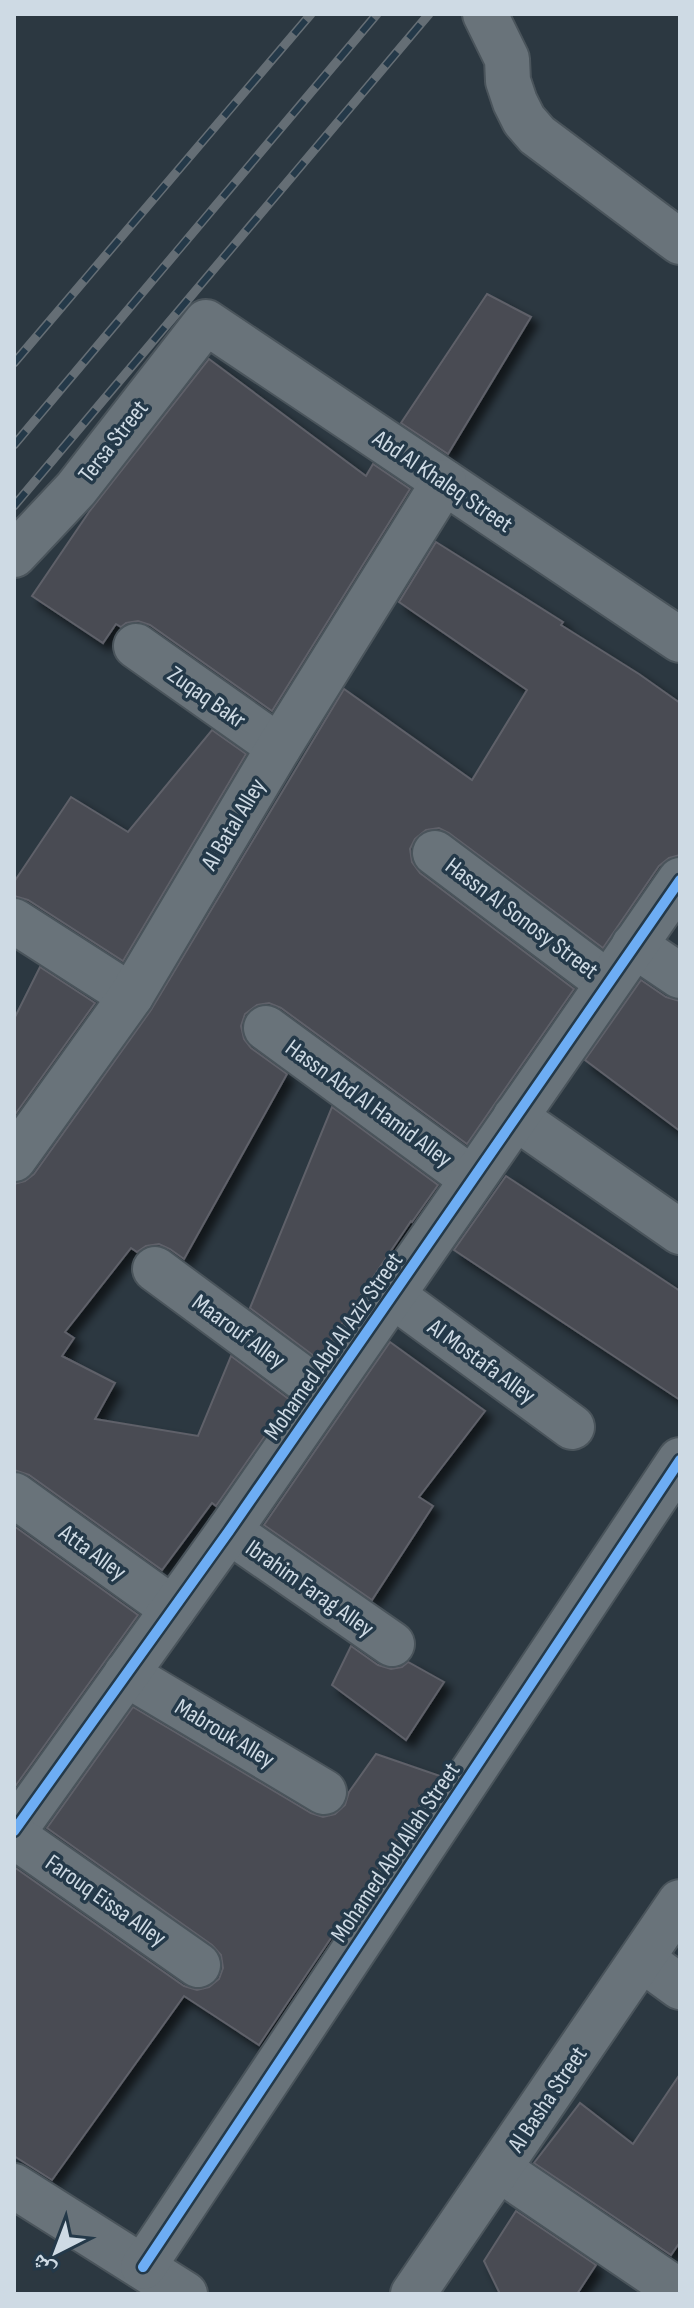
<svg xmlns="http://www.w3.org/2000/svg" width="694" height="2308" font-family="'Sofia Sans Condensed','Noto Naskh Arabic',sans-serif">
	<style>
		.building { fill: #484b53; stroke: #5f6169; stroke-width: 2; filter: url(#shadow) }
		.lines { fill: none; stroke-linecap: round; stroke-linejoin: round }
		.street-casing { stroke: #4a545b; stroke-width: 48 }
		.street { stroke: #69737a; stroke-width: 44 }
		.rail-casing { stroke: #656e75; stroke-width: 9 }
		.rail { stroke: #243949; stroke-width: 6; stroke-dasharray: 18; stroke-linecap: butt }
		.cycleway-casing { stroke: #243949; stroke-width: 15 }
		.cycleway { stroke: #6dadf4; stroke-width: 10 }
		.labels { text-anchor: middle; stroke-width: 7; stroke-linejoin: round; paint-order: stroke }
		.street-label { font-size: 24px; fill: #cedae4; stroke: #243949 }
	</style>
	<defs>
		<filter id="shadow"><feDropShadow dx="7" dy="7" stdDeviation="4" flood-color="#0009"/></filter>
	</defs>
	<rect width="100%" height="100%" fill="#2c3841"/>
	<g class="building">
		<polygon points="487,294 531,317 448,454 401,423"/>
		<polygon points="209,359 366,476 373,464 410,489 272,711 150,625 138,621 126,623 121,627 116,624 103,643 32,596 89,512"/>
		<polygon points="436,542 563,622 561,625 639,674 680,703 680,855 669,858 659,866 603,948 449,833 439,828 426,830 415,839 410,849 412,862 420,873 574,989 467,1144 281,1008 269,1003 257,1005 245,1014 241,1026 244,1039 251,1048 287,1074 184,1259 170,1249 159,1244 146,1246 137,1252 131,1248 65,1332 74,1338 62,1356 115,1383 95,1419 198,1436 231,1356 290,1400 216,1506 212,1503 162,1570 29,1475 14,1470 14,1184 25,1181 34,1174 151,1010 344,689 472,780 527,690 399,602"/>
		<polygon points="212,730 246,754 123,961 28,900 14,896 14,882 71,797 128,832"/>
		<polygon points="40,967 95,1003 14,1116 14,1019"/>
		<polygon points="641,980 666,997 680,1001 680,1131 585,1060"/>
		<polygon points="332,1107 438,1185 412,1222 411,1221 318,1359 250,1308"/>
		<polygon points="506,1176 680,1291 680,1400 454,1250"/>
		<polygon points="390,1342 485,1411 419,1497 433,1506 372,1600 264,1525"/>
		<polygon points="14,1526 138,1615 14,1788"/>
		<polygon points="351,1646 378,1665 391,1669 402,1667 408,1662 444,1682 406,1740 332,1685"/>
		<polygon points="133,1707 311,1813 323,1817 335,1814 345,1805 349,1792 376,1754 440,1776 259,2045 184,1996 52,2180 14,2156 14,1867 184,1986 197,1990 209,1987 219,1979 223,1968 221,1955 212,1945 47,1828"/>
		<polygon points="680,2074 680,2242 671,2255 534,2163 580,2103 633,2144"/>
		<polygon points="516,2211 596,2265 577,2294 500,2294 484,2261"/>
	</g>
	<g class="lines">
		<defs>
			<g id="street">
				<polyline points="485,14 507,59 508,81 515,102 524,120 537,135 680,242"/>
				<polyline points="14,555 76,489 206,322 680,640"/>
				<polyline points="136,646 279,747"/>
				<polyline points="435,853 608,983"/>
				<polyline points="14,921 131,996"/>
				<polyline points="634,945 680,976"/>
				<polyline points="266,1028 472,1179"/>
				<polyline points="515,1117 680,1232"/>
				<polyline points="14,1159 131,996 279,747 444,482"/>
				<polyline points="155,1269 324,1394"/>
				<polyline points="392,1295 572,1427"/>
				<polyline points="14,1495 173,1609"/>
				<polyline points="229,1531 392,1644"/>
				<polyline points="126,1674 324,1792"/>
				<polyline points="14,1831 229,1531 680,880"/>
				<polyline points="14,1836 198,1965"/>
				<polyline points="643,1960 680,1987"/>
				<polyline points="499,2169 680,2292"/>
				<polyline points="14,2186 185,2294"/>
				<polyline points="143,2267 680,1460"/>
				<polyline points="413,2294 680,1902"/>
			</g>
		</defs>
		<use href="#street" class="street-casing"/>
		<use href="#street" class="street"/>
		<defs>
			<g id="rail">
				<polyline points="14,363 311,14"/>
				<polyline points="14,445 377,14"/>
				<polyline points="14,506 429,14"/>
			</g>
		</defs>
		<use href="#rail" class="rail-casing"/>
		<use href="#rail" class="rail"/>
		<defs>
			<g id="cycleway">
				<polyline points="14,1831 229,1531 680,880"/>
				<polyline points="143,2267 680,1460"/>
			</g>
		</defs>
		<use href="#cycleway" class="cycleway-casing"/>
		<use href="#cycleway" class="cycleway"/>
	</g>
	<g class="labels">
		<g class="street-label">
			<text transform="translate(113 441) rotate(-52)" y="8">Tersa Street</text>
			<text transform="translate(443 481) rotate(34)" y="8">Abd Al Khaleq Street</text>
			<text transform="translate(207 697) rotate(35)" y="8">Zuqaq Bakr</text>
			<text transform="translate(233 824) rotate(-59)" y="8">Al Batal Alley</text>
			<text transform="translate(522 918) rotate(37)" y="8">Hassn Al Sonosy Street</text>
			<text transform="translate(369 1103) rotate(36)" y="8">Hassn Abd Al Hamid Alley</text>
			<text transform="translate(239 1331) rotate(36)" y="8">Maarouf Alley</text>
			<text transform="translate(333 1346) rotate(-55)" y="8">Mohamed Abd Al Aziz Street</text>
			<text transform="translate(482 1361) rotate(36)" y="8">Al Mostafa Alley</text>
			<text transform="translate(93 1552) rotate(36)" y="8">Atta Alley</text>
			<text transform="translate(310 1588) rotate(35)" y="8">Ibrahim Farag Alley</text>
			<text transform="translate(225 1733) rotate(31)" y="8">Mabrouk Alley</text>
			<text transform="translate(395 1852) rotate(-56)" y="8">Mohamed Abd Allah Street</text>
			<text transform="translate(106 1900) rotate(35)" y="8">Farouq Eissa Alley</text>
			<text transform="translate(547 2099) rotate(-56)" y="8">Al Basha Street</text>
		</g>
	</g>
	<rect width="694" height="2308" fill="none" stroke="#cedae4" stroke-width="32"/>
	<g transform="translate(56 2252) rotate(222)" stroke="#243949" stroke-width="6" paint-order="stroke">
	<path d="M0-6L14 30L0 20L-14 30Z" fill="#cedae4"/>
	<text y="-12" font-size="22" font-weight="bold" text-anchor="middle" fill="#cedae4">ش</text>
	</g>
</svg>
